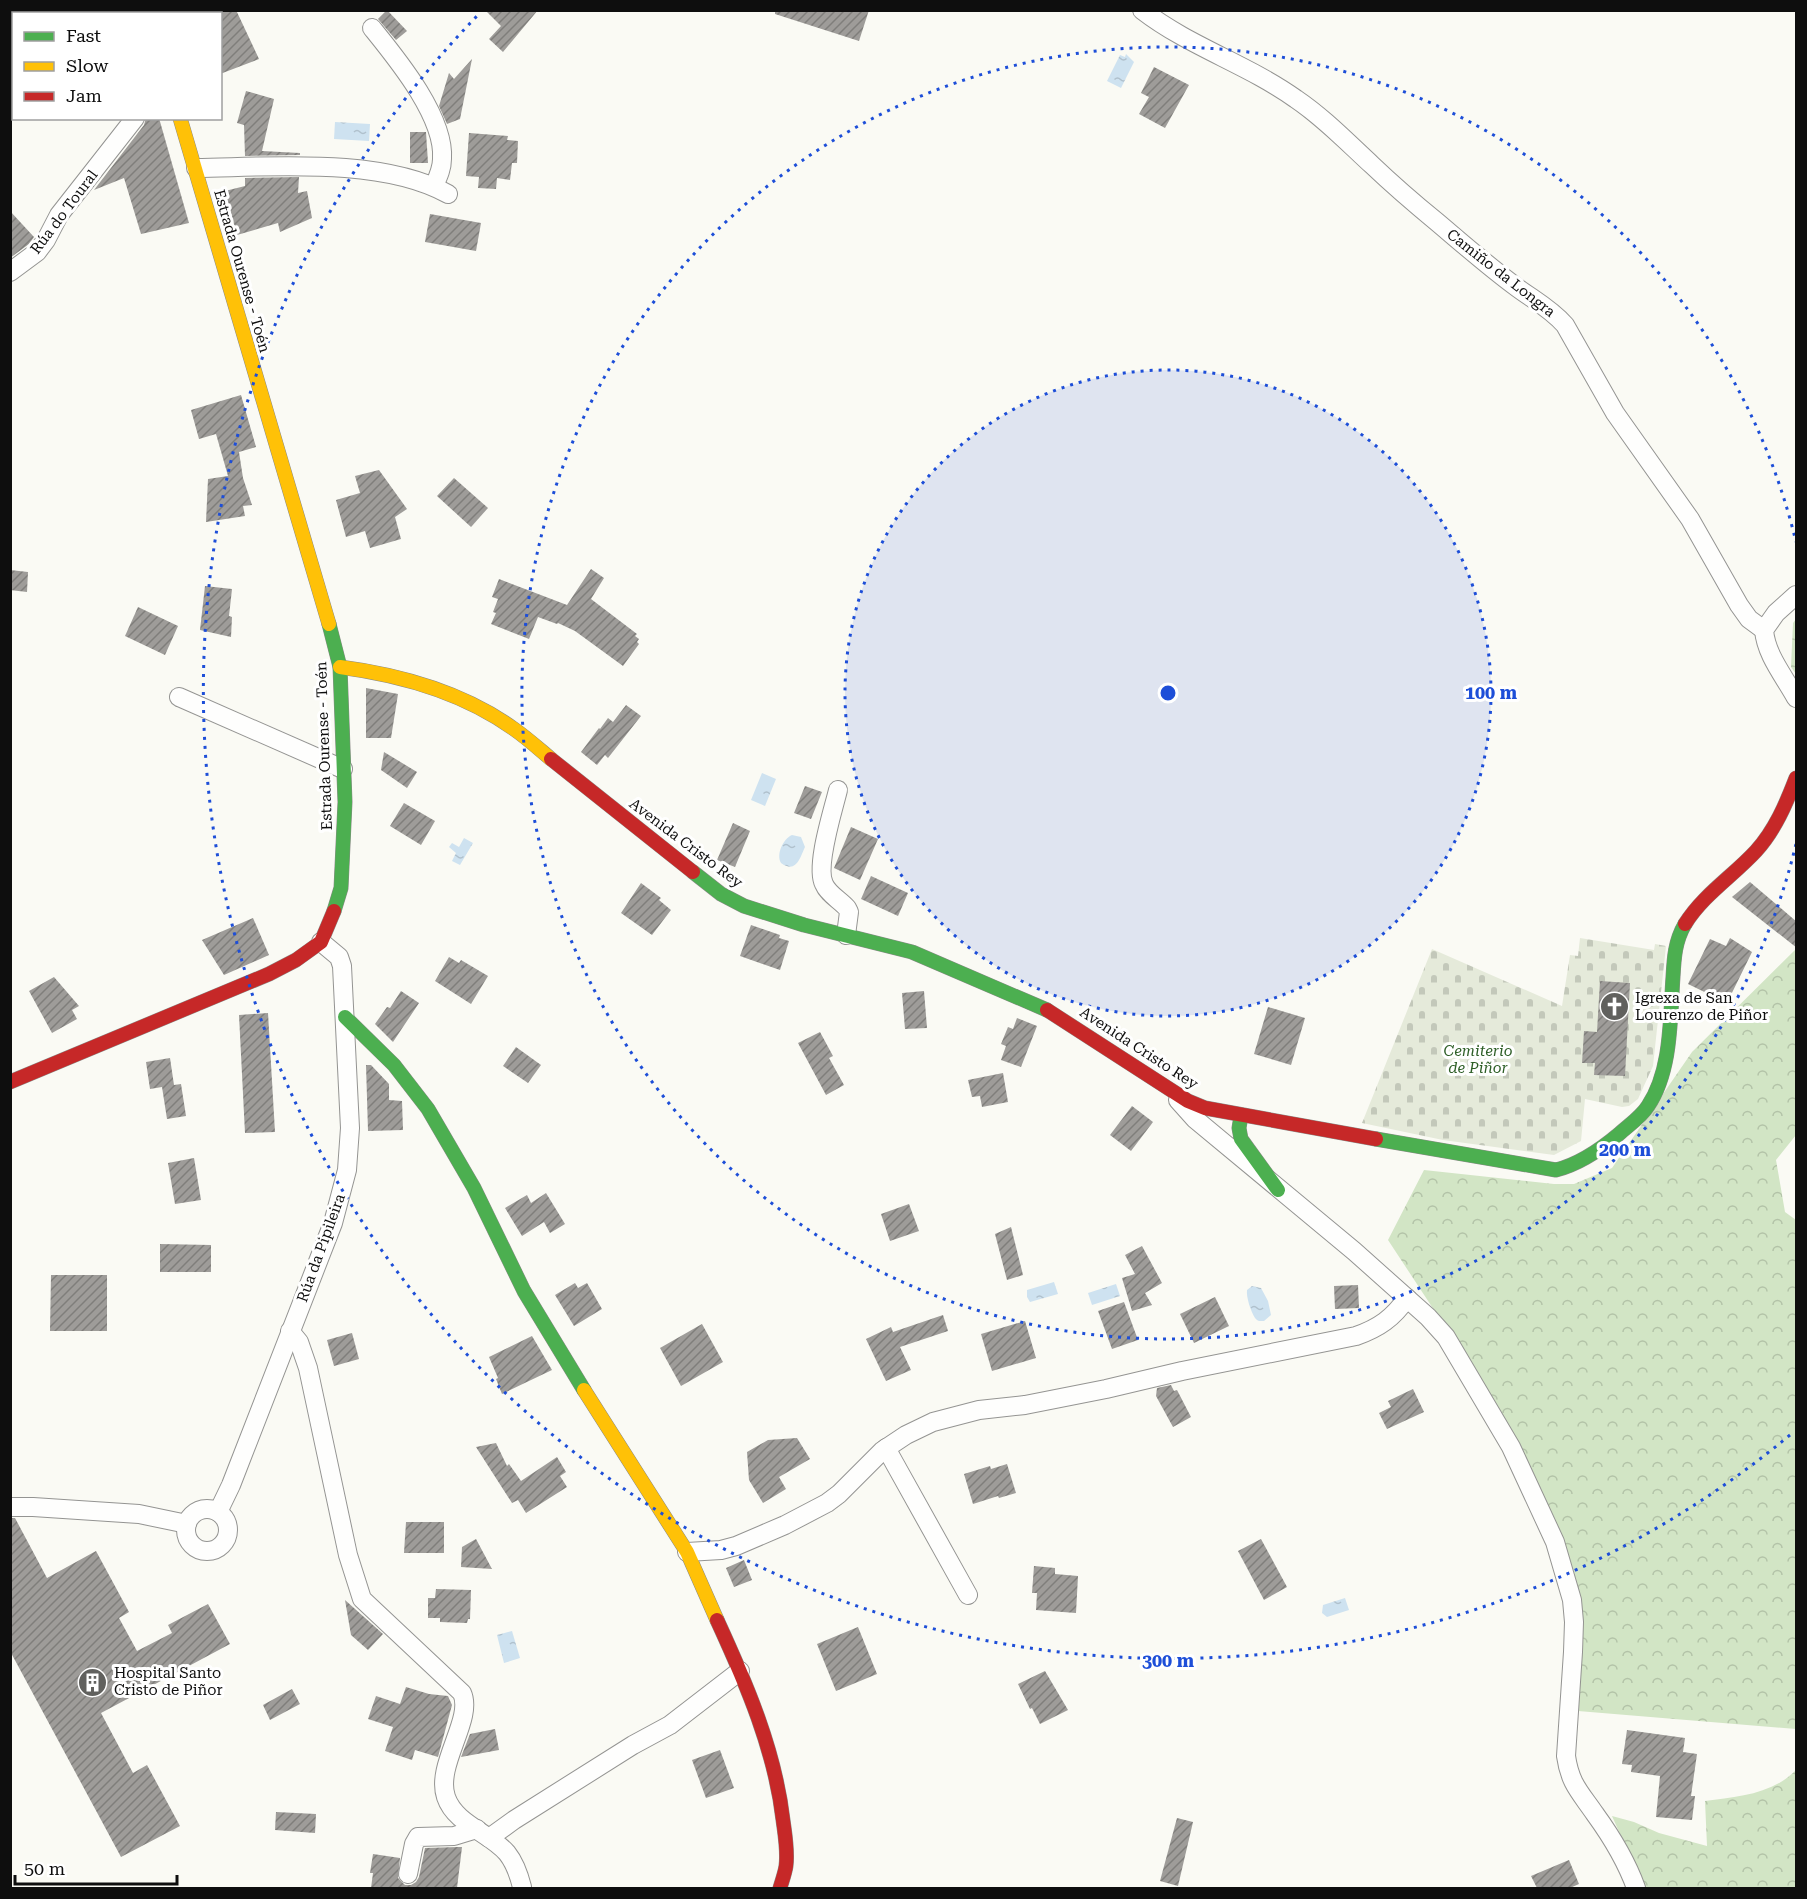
<svg xmlns="http://www.w3.org/2000/svg" width="1807" height="1899" font-family="'Roboto Serif',serif">
	<style>
		.forest { fill: url(#forest-crowns) }
		.cemetery { fill: url(#cemetery-stones) }
		.water { fill: url(#water-ripples) }
		.building { fill: url(#building-hatch) }
		.lines { fill: none; stroke-linecap: round; stroke-linejoin: round }
		.street-casing { stroke: #949492; stroke-width: 20 }
		.fast-casing { stroke: #8b8b88; stroke-width: 15 }
		.slow-casing { stroke: #8b8b88; stroke-width: 15 }
		.jam-casing { stroke: #8b8b88; stroke-width: 15 }
		.street { stroke: #fefefd; stroke-width: 18 }
		.fast { stroke: #4caf50; stroke-width: 14 }
		.slow { stroke: #ffc107; stroke-width: 14 }
		.jam { stroke: #c62828; stroke-width: 14 }
		.ring { fill: none; stroke: #1d4ed8; stroke-width: 3; stroke-dasharray: 3 6 }
		.labels { text-anchor: middle; stroke-width: 6; stroke-linejoin: round; paint-order: stroke }
		.street-label { font-size: 15px; fill: #0e0e0e; stroke: #fff }
		.poi-label { font-size: 15px; fill: #0e0e0e; stroke: #fff; text-anchor: start }
		.park-label { font-size: 15px; font-style: italic; fill: #2d5e26; stroke: #fff }
		.centre { fill: #1d4ed8; stroke: #fff; stroke-width: 3 }
		.ring-label { font-size: 18px; text-anchor: middle; font-weight: bold; fill: #1d4ed8; stroke: #fff; stroke-width: 6; stroke-linejoin: round; paint-order: stroke }
	</style>
	<defs>
		<pattern id="forest-crowns" width="20" height="18" patternUnits="userSpaceOnUse" patternTransform="scale(1.5)"><rect width="20" height="18" fill="#d2e5c5"/><path d="M2 6a3 3 0 1 1 6 0M12 15a3 3 0 1 1 6 0" fill="none" stroke="#b3c3a8"/></pattern>
		<pattern id="cemetery-stones" width="16" height="16" patternUnits="userSpaceOnUse" patternTransform="scale(1.5)"><rect width="16" height="16" fill="#e5eada"/><path d="M2 7V4a2 2 0 0 1 4 0v3zM10 15v-3a2 2 0 0 1 4 0v3z" fill="#c3c8ba"/></pattern>
		<pattern id="water-ripples" width="26" height="14" patternUnits="userSpaceOnUse" patternTransform="scale(1.5)"><rect width="26" height="14" fill="#cee2f0"/><path d="M2 4q2-2 4 0t4 0M15 11q2-2 4 0t4 0" fill="none" stroke="#b0c1cd"/></pattern>
		<pattern id="building-hatch" width="6" height="6" patternUnits="userSpaceOnUse" patternTransform="scale(1.5)"><rect width="6" height="6" fill="#9e9c99"/><path d="M-1 1l2-2M0 6l6-6M5 7l2-2" fill="none" stroke="#7f7e7b"/></pattern>
	</defs>
	<rect width="100%" height="100%" fill="#fafaf4"/>
	<g class="forest">
		<polygon points="1796,619 1796,674 1791,667 1793,623"/>
		<polygon points="1796,949 1796,1135 1776,1160 1785,1212 1796,1220 1796,1729 1578,1711 1578,1592 1574,1572 1562,1540 1450,1331 1434,1310 1388,1240 1424,1170 1554,1184 1574,1184 1612,1168 1692,1052"/>
		<path d="M 1796,1770 L 1796,1888 L 1644,1888 L 1612,1816 L 1634,1822 L 1659,1833 L 1707,1846 L 1705,1801 C 1737,1797 1773,1794 1796,1770 Z"/>
	</g>
	<polygon class="cemetery" points="1580,938 1654,950 1655,944 1666,946 1653,1066 1638,1099 1629,1106 1622,1107 1585,1099 1581,1141 1554,1155 1443,1140 1362,1123 1432,949 1562,1006 1570,955 1578,956"/>
	<g class="water">
		<polygon points="1126,54 1134,62 1121,88 1107,81 1120,55 1125,57"/>
		<polygon points="335,122 370,124 369,141 334,139"/>
		<polygon points="762,773 776,779 765,806 751,800"/>
		<path d="M 792,835 L 801,837 L 805,847 C 800,858 796,874 781,863 C 776,854 783,839 792,835 Z"/>
		<polygon points="464,838 473,843 460,865 452,861 456,853 449,847 452,843 459,847"/>
		<polygon points="1054,1282 1058,1294 1030,1302 1027,1297 1027,1290"/>
		<polygon points="1116,1284 1120,1296 1092,1305 1088,1293"/>
		<path d="M 1252,1286 L 1261,1288 L 1268,1301 L 1271,1315 L 1264,1321 C 1260,1321 1258,1322 1255,1318 C 1251,1312 1246,1297 1247,1290 Z"/>
		<polygon points="1345,1598 1349,1610 1327,1617 1322,1613 1323,1605"/>
		<polygon points="512,1631 520,1658 504,1663 497,1635"/>
	</g>
	<g class="building">
		<polygon points="213,10 236,10 259,59 220,74 220,14 215,14"/>
		<polygon points="387,10 407,31 396,40 378,19"/>
		<polygon points="485,10 538,10 503,52 489,39 501,26"/>
		<polygon points="775,10 869,10 859,41 775,14"/>
		<polygon points="472,59 460,119 447,124 439,106 449,73 454,79"/>
		<polygon points="1154,67 1189,85 1165,128 1139,114 1149,97 1141,93"/>
		<polygon points="246,91 274,99 262,151 300,153 300,155 245,156 244,125 237,123"/>
		<polygon points="146,118 159,118 189,223 141,234 124,178 94,190 144,125"/>
		<polygon points="410,132 426,132 428,163 410,163"/>
		<polygon points="469,133 508,136 507,140 518,141 517,163 512,163 510,180 497,178 496,189 478,188 479,177 466,176"/>
		<polygon points="299,177 298,193 307,191 312,218 280,232 278,223 237,235 225,191 245,186 245,178"/>
		<polygon points="10,211 34,237 29,244 10,258"/>
		<polygon points="430,214 481,223 476,251 425,242"/>
		<polygon points="241,395 256,447 239,452 243,478 252,505 243,506 245,516 206,522 208,479 228,476 216,434 199,439 191,410"/>
		<polygon points="379,470 407,509 395,517 401,539 370,548 365,531 346,537 336,500 360,493 355,476"/>
		<polygon points="454,478 488,508 471,527 437,496"/>
		<polygon points="591,569 604,578 591,599 637,634 635,636 639,639 637,642 639,644 623,666 575,631 558,623 557,624 538,617 529,639 491,624 496,613 493,612 498,599 492,597 499,579 567,605"/>
		<polygon points="10,570 28,572 27,592 10,590"/>
		<polygon points="205,586 232,589 229,616 232,617 231,637 200,630"/>
		<polygon points="138,607 178,626 165,655 125,636"/>
		<polygon points="366,688 398,694 391,738 366,738"/>
		<polygon points="626,705 641,716 608,758 605,755 597,765 581,752 599,728 600,729 608,718 613,722"/>
		<polygon points="384,752 417,772 407,788 381,770"/>
		<polygon points="805,786 822,792 811,819 794,813"/>
		<polygon points="404,803 435,821 421,845 390,826"/>
		<polygon points="733,823 750,831 735,867 717,860"/>
		<polygon points="851,827 878,839 860,880 834,868"/>
		<polygon points="871,876 908,893 898,916 861,899"/>
		<polygon points="1750,882 1797,922 1797,948 1732,897"/>
		<polygon points="641,883 661,898 659,900 671,910 652,935 621,913"/>
		<polygon points="253,918 269,955 224,975 202,940"/>
		<polygon points="751,925 780,935 779,938 789,941 780,970 740,956"/>
		<polygon points="1730,938 1752,952 1727,1003 1688,984 1710,939 1726,946"/>
		<polygon points="449,957 459,963 461,960 488,976 471,1004 435,981"/>
		<polygon points="54,977 79,1006 72,1010 77,1019 52,1033 29,991"/>
		<polygon points="1600,981 1630,983 1625,1076 1594,1075 1595,1063 1582,1063 1584,1031 1597,1032"/>
		<polygon points="401,991 419,1003 393,1042 375,1024 387,1007 390,1008"/>
		<polygon points="924,991 927,1028 905,1029 902,993"/>
		<polygon points="1268,1007 1305,1018 1291,1065 1254,1054"/>
		<polygon points="268,1013 275,1132 245,1133 239,1015"/>
		<polygon points="1017,1018 1037,1026 1021,1067 1001,1060 1006,1046 1001,1044 1008,1027 1013,1029"/>
		<polygon points="820,1032 833,1056 829,1058 844,1085 826,1095 798,1043"/>
		<polygon points="516,1047 541,1065 528,1083 503,1066"/>
		<polygon points="170,1058 174,1085 181,1084 186,1116 167,1119 162,1087 150,1089 146,1062"/>
		<polygon points="366,1065 371,1065 389,1084 389,1100 402,1101 403,1130 368,1131"/>
		<polygon points="1003,1073 1008,1102 982,1107 980,1096 972,1097 968,1080"/>
		<polygon points="1132,1106 1153,1122 1131,1151 1110,1135"/>
		<polygon points="194,1158 201,1200 175,1204 168,1163"/>
		<polygon points="546,1193 565,1224 550,1233 544,1222 522,1236 505,1208 527,1195 531,1203"/>
		<polygon points="909,1204 919,1231 890,1241 881,1214"/>
		<polygon points="1011,1227 1023,1275 1007,1280 995,1234"/>
		<polygon points="160,1244 211,1245 211,1272 160,1272"/>
		<polygon points="1142,1246 1162,1283 1145,1293 1152,1305 1132,1311 1122,1278 1135,1274 1125,1255"/>
		<polygon points="51,1275 107,1275 107,1331 50,1331"/>
		<polygon points="575,1283 578,1288 587,1283 602,1309 574,1326 555,1295"/>
		<polygon points="1358,1285 1359,1308 1335,1309 1334,1286"/>
		<polygon points="1215,1297 1229,1326 1194,1343 1180,1314"/>
		<polygon points="1124,1302 1138,1340 1112,1349 1098,1311"/>
		<polygon points="943,1315 948,1331 900,1347 911,1370 886,1381 866,1339 891,1327 893,1332"/>
		<polygon points="1025,1321 1036,1358 992,1371 981,1334"/>
		<polygon points="702,1324 723,1362 681,1386 660,1348"/>
		<polygon points="352,1333 359,1359 334,1366 327,1340"/>
		<polygon points="532,1336 552,1370 502,1394 496,1379 498,1378 489,1357"/>
		<polygon points="1171,1385 1174,1391 1177,1390 1191,1417 1173,1427 1156,1396 1157,1388"/>
		<polygon points="1413,1389 1424,1412 1387,1429 1379,1413 1391,1407 1388,1401"/>
		<polygon points="797,1438 810,1459 779,1477 786,1489 763,1503 749,1480 747,1452 768,1440"/>
		<polygon points="496,1443 507,1466 509,1464 521,1481 557,1457 566,1472 560,1476 567,1487 526,1513 518,1500 512,1503 476,1447"/>
		<polygon points="1007,1464 1016,1493 999,1498 998,1496 973,1504 964,1474 990,1466 991,1469"/>
		<polygon points="10,1518 15,1518 47,1578 96,1551 129,1612 119,1618 137,1651 172,1633 168,1625 208,1604 230,1644 101,1713 133,1773 147,1765 180,1826 121,1857 10,1651"/>
		<polygon points="406,1522 444,1522 444,1553 404,1553"/>
		<polygon points="476,1539 492,1569 461,1567 462,1547"/>
		<polygon points="1261,1539 1287,1587 1264,1600 1238,1551"/>
		<polygon points="744,1560 752,1580 734,1587 726,1568"/>
		<polygon points="1034,1566 1055,1568 1055,1574 1078,1576 1076,1613 1036,1610 1037,1593 1032,1593"/>
		<polygon points="436,1589 471,1590 470,1619 468,1619 467,1623 440,1622 440,1618 428,1618 428,1598 435,1598"/>
		<polygon points="345,1600 383,1634 368,1650 351,1635"/>
		<polygon points="858,1627 877,1674 836,1691 817,1644"/>
		<polygon points="1045,1671 1068,1710 1040,1724 1032,1708 1030,1709 1018,1684"/>
		<polygon points="406,1687 429,1694 448,1696 452,1705 438,1757 415,1750 412,1760 385,1751 393,1727 368,1719 376,1696 400,1704"/>
		<polygon points="292,1689 300,1704 270,1720 263,1705"/>
		<polygon points="495,1729 499,1750 461,1757 470,1734"/>
		<polygon points="1627,1730 1685,1738 1683,1752 1697,1754 1691,1796 1695,1796 1692,1820 1656,1817 1660,1776 1631,1772 1632,1765 1622,1764"/>
		<polygon points="720,1750 734,1788 706,1798 692,1760"/>
		<polygon points="276,1812 316,1814 315,1833 275,1830"/>
		<polygon points="1177,1818 1193,1822 1178,1886 1160,1881"/>
		<polygon points="458,1847 462,1847 457,1888 371,1888 373,1873 370,1873 373,1854 400,1858 398,1878 405,1885 411,1885 416,1882 419,1877 425,1848"/>
		<polygon points="1569,1860 1579,1884 1570,1888 1537,1888 1531,1876"/>
	</g>
	<g class="lines">
		<defs>
			<g id="street">
				<path d="M 1142,10 C 1190,47 1247,64 1296,99 C 1324,118 1347,142 1372,165 C 1393,185 1415,204 1437,222 C 1463,244 1488,266 1515,286 C 1532,299 1550,308 1565,325 L 1615,413 L 1690,519 L 1739,605 L 1749,619 L 1764,630"/>
				<path d="M 372,28 C 397,59 445,117 442,159 C 442,169 438,177 434,186"/>
				<path d="M 196,168 C 271,167 382,157 448,194"/>
				<polyline points="10,272 37,252 46,240 59,215 135,118"/>
				<path d="M 1796,595 L 1776,613 L 1764,630 C 1766,655 1784,676 1796,698"/>
				<polyline points="179,697 343,769"/>
				<path d="M 838,790 C 833,811 815,866 824,884 C 828,894 840,900 847,908 L 849,912 L 846,935"/>
				<path d="M 1178,1100 L 1195,1119 L 1354,1251 L 1428,1317 L 1446,1337 L 1511,1447 L 1555,1542 L 1572,1600 L 1574,1622 L 1573,1652 L 1566,1756 C 1570,1784 1580,1792 1595,1814 C 1611,1836 1627,1863 1636,1888"/>
				<path d="M 290,1331 L 299,1342 L 308,1368 L 348,1555 L 362,1599 L 462,1693 C 474,1719 435,1765 446,1797 C 455,1824 490,1833 507,1853 C 515,1863 519,1875 522,1887"/>
				<polyline points="886,1448 968,1595"/>
				<polyline points="10,1507 33,1507 139,1514 187,1524"/>
				<circle cx="207" cy="1530" r="21"/>
				<polyline points="218,1512 231,1485 333,1223 347,1170 350,1128 342,966 339,957 321,942"/>
				<path d="M 687,1552 L 721,1550 L 736,1546 L 785,1525 L 827,1503 L 839,1494 L 882,1451 L 906,1435 L 933,1422 L 979,1410 L 1025,1405 L 1106,1389 L 1182,1371 L 1356,1336 C 1379,1328 1393,1318 1407,1298"/>
				<polyline points="489,1838 514,1820 633,1745 670,1725 740,1671"/>
				<polyline points="408,1874 414,1844 418,1837 454,1836 477,1829"/>
			</g>
			<g id="fast">
				<polyline points="156,10 156,14"/>
				<polyline points="329,624 340,667 345,802 341,888 334,911"/>
				<polyline points="693,872 721,894 744,906 804,925 912,952 1047,1010"/>
				<polyline points="345,1017 394,1065 428,1109 474,1188 524,1291 584,1390"/>
				<polyline points="1241,1116 1239,1128 1241,1139 1278,1190"/>
				<path d="M 1376,1139 L 1556,1170 C 1580,1164 1600,1150 1619,1134 C 1629,1125 1641,1117 1648,1106 C 1672,1070 1670,1018 1673,977 C 1674,958 1675,941 1685,924"/>
			</g>
			<g id="slow">
				<polyline points="180,118 329,624"/>
				<path d="M 340,667 C 401,675 464,693 514,729 C 527,738 539,749 551,759"/>
				<polyline points="584,1390 687,1552 717,1620"/>
			</g>
			<g id="jam">
				<polyline points="551,759 693,872"/>
				<path d="M 1685,924 C 1703,895 1733,876 1756,851 C 1775,830 1786,804 1796,778"/>
				<polyline points="1047,1010 1188,1101 1205,1108 1376,1139"/>
				<polyline points="10,1082 269,974 296,960 321,942 334,911"/>
				<path d="M 717,1620 C 746,1683 775,1750 783,1820 C 785,1835 788,1851 786,1866 C 785,1873 782,1881 780,1888"/>
			</g>
		</defs>
		<use href="#street" class="street-casing"/>
		<use href="#fast" class="fast-casing"/>
		<use href="#slow" class="slow-casing"/>
		<use href="#jam" class="jam-casing"/>
		<use href="#street" class="street"/>
		<use href="#fast" class="fast"/>
		<use href="#slow" class="slow"/>
		<use href="#jam" class="jam"/>
	</g>
	<circle cx="1168" cy="693" r="323" fill="#1d4ed8" fill-opacity=".12"/>
	<g class="ring">
		<circle cx="1168" cy="693" r="323"/>
		<path d="M1796 844A646 646 0 1 1 1796 542"/>
		<path d="M1790 1435A968 968 0 0 1 478 15"/>
	</g>
	<defs>
		<symbol id="church-disc" viewBox="-11 -11 22 22"><circle r="9.5" fill="#61615e" stroke="#fff"/><path d="M-1.2-6h2.4v3.5h3.3v2.4h-3.3V6h-2.4V-.1h-3.3v-2.4h3.3Z" fill="#fff"/></symbol>
		<symbol id="building-disc" viewBox="-11 -11 22 22"><circle r="9.5" fill="#61615e" stroke="#fff"/><path d="M-4-6H4V6H1V3H-1V6H-4ZM-2.5-4.3h1.7v1.8h-1.7ZM.8-4.3h1.7v1.8H.8ZM-2.5-1h1.7V.8h-1.7ZM.8-1h1.7V.8H.8Z" fill="#fff"/></symbol>
	</defs>
	<g fill-rule="evenodd">
		<use href="#church-disc" x="1598" y="990" width="33" height="33"/>
		<use href="#building-disc" x="76" y="1666" width="33" height="33"/>
	</g>
	<g class="labels">
		<g class="street-label">
			<text transform="translate(64 212) rotate(-53)" y="5">Rúa do Toural</text>
			<text transform="translate(242 271) rotate(74)" y="5">Estrada Ourense - Toén</text>
			<text transform="translate(1501 273) rotate(38)" y="5">Camiño da Longra</text>
			<text transform="translate(324 746) rotate(-92)" y="5">Estrada Ourense - Toén</text>
			<text transform="translate(686 843) rotate(37)" y="5">Avenida Cristo Rey</text>
			<text transform="translate(1139 1048) rotate(33)" y="5">Avenida Cristo Rey</text>
			<text transform="translate(321 1248) rotate(-70)" y="5">Rúa da Pipileira</text>
		</g>
		<g class="poi-label">
			<text x="1635" y="1003">Igrexa de San<tspan x="1635" dy="17">Lourenzo de Piñor</tspan></text>
			<text x="114" y="1678">Hospital Santo<tspan x="114" dy="17">Cristo de Piñor</tspan></text>
		</g>
		<g class="park-label">
			<text x="1478" y="1056">Cemiterio<tspan x="1478" dy="17">de Piñor</tspan></text>
		</g>
	</g>
	<circle cx="1168" cy="693" r="9" class="centre"/>
	<g class="ring-label">
		<text x="1491" y="699">100 m</text>
		<text x="1625" y="1156">200 m</text>
		<text x="1168" y="1667">300 m</text>
	</g>
	<rect width="1807" height="1899" fill="none" stroke="#0e0e0e" stroke-width="24"/>
	<rect x="12" y="12" width="210" height="108" fill="#ffffff" stroke="#9f9f9f" stroke-width="1.5"/>
	<rect x="24" y="32" width="30" height="9" fill="#4caf50" stroke="#9f9f9f" stroke-width="1.5"/>
	<text x="66" y="42" font-size="18" fill="#0e0e0e">Fast</text>
	<rect x="24" y="62" width="30" height="9" fill="#ffc107" stroke="#9f9f9f" stroke-width="1.5"/>
	<text x="66" y="72" font-size="18" fill="#0e0e0e">Slow</text>
	<rect x="24" y="92" width="30" height="9" fill="#c62828" stroke="#9f9f9f" stroke-width="1.5"/>
	<text x="66" y="102" font-size="18" fill="#0e0e0e">Jam</text>
	<path d="M15 1875v9h162v-9" fill="none" stroke="#0e0e0e" stroke-width="3"/>
	<text x="24" y="1875" font-size="18" fill="#0e0e0e" stroke="#ffffff" stroke-width="4.5" paint-order="stroke">50 m</text>
</svg>
